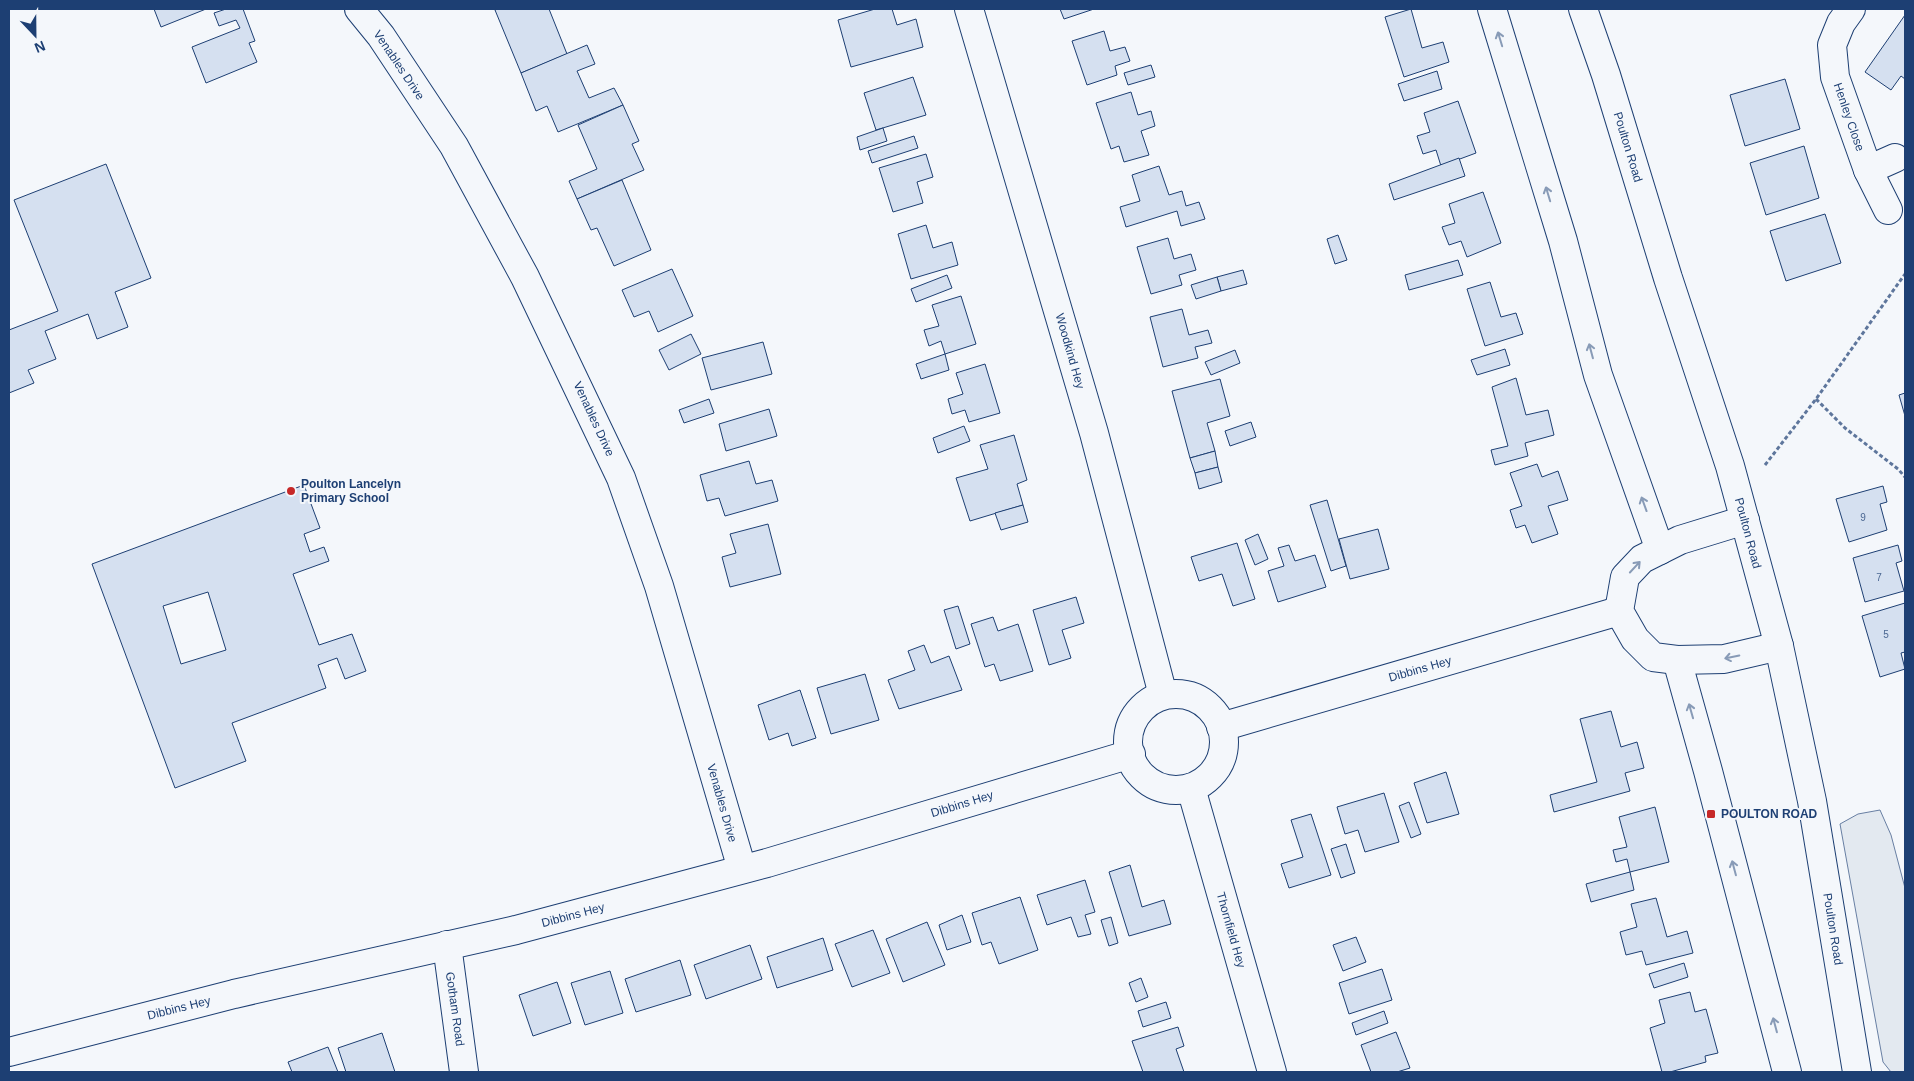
<svg xmlns="http://www.w3.org/2000/svg" width="1914" height="1081" font-family="Arial,sans-serif">
	<style>
		.green { fill: #e3e9f0; stroke: #687fa3 }
		.building { fill: #d5e0f0; stroke: #1d3f73; fill-rule: evenodd }
		.lines { fill: none; stroke-linecap: round; stroke-linejoin: round }
		.minor-casing { stroke: #1d3f73; stroke-width: 30 }
		.path { stroke: #5e769c; stroke-width: 3; stroke-dasharray: 4 2.5; stroke-linecap: butt }
		.minor { stroke: #f4f7fb; stroke-width: 28 }
		.oneway { stroke: #889bb7 }
		.poi-dot { fill: #c62828; stroke: #f4f7fb; stroke-width: 2 }
		.labels { text-anchor: middle; stroke-width: 4; stroke-linejoin: round; paint-order: stroke }
		.number-label { font-size: 10px; fill: #4b6792 }
		.street-label { font-size: 12px; fill: #1d3f73; stroke: #f4f7fb }
		.poi-label { font-size: 12px; font-weight: bold; fill: #1d3f73; stroke: #f4f7fb; text-anchor: start }
	</style>
	<rect width="100%" height="100%" fill="#f4f7fb"/>
	<polygon class="green" points="1880,810 1891,835 1905,888 1905,1072 1891,1072 1883,1062 1840,824 1858,814"/>
	<g class="building">
		<polygon points="154,9 206,9 161,27"/>
		<polygon points="226,9 243,9 255,41 249,43 257,62 206,83 192,47 240,28 236,20 219,26 214,13"/>
		<polygon points="498,9 549,9 567,54 521,73 495,10"/>
		<polygon points="875,9 892,9 897,25 916,19 923,47 851,67 838,20"/>
		<polygon points="1060,9 1094,9 1064,19"/>
		<polygon points="1411,9 1422,48 1443,42 1449,62 1404,77 1385,17"/>
		<polygon points="1905,15 1905,79 1901,76 1891,90 1865,72"/>
		<polygon points="1104,31 1110,51 1125,47 1130,61 1115,66 1117,75 1087,85 1072,41"/>
		<polygon points="587,45 595,64 577,71 589,98 614,88 623,105 558,132 547,106 536,111 521,73"/>
		<polygon points="1151,65 1155,77 1128,85 1124,73"/>
		<polygon points="1437,71 1442,89 1404,101 1398,84"/>
		<polygon points="913,77 926,115 876,130 864,93"/>
		<polygon points="1785,79 1800,129 1745,146 1730,95"/>
		<polygon points="1131,92 1138,115 1151,111 1155,126 1141,131 1149,155 1124,162 1119,146 1111,149 1096,103"/>
		<polygon points="1458,101 1476,153 1441,166 1436,150 1423,154 1417,136 1430,132 1424,113"/>
		<polygon points="623,105 639,141 632,144 644,170 577,199 569,181 597,169 578,125"/>
		<polygon points="883,128 887,141 860,150 857,137"/>
		<polygon points="914,136 918,148 872,163 868,151"/>
		<polygon points="1804,146 1819,198 1766,215 1750,163"/>
		<polygon points="926,154 933,177 917,182 923,203 893,212 879,168"/>
		<polygon points="1459,158 1465,176 1394,200 1389,184"/>
		<polygon points="106,164 151,278 115,292 128,327 97,339 88,314 45,331 56,359 28,370 34,383 9,393 9,330 58,311 14,200"/>
		<polygon points="1159,166 1169,195 1182,191 1186,206 1199,202 1205,219 1181,226 1177,211 1126,227 1120,207 1140,201 1132,175"/>
		<polygon points="622,180 651,250 614,266 597,228 591,230 577,199"/>
		<polygon points="1483,192 1501,243 1467,257 1461,241 1449,245 1442,227 1455,223 1449,204"/>
		<polygon points="1825,214 1841,263 1786,281 1770,231"/>
		<polygon points="926,225 933,248 952,242 958,265 911,279 898,234"/>
		<polygon points="1338,235 1347,260 1335,264 1327,239"/>
		<polygon points="1168,238 1174,259 1191,254 1196,270 1179,275 1182,285 1151,294 1137,247"/>
		<polygon points="1458,260 1463,275 1409,290 1405,275"/>
		<polygon points="672,269 693,316 658,332 649,311 634,317 622,290"/>
		<polygon points="1243,270 1247,284 1221,291 1217,277"/>
		<polygon points="947,275 952,288 916,302 911,289"/>
		<polygon points="1217,277 1221,291 1196,299 1191,285"/>
		<polygon points="1490,282 1501,317 1516,313 1523,334 1485,346 1467,289"/>
		<polygon points="961,296 976,344 945,354 941,341 929,346 924,330 939,326 932,305"/>
		<polygon points="1182,309 1189,335 1208,330 1212,343 1195,347 1198,358 1163,367 1150,317"/>
		<polygon points="691,334 701,354 669,370 659,350"/>
		<polygon points="763,342 772,374 711,390 702,358"/>
		<polygon points="1505,349 1510,365 1477,375 1471,360"/>
		<polygon points="1235,350 1240,363 1211,375 1205,362"/>
		<polygon points="945,354 949,370 921,379 916,364"/>
		<polygon points="985,364 1000,413 969,422 965,410 952,414 948,399 963,394 956,373"/>
		<polygon points="1516,378 1526,415 1548,410 1554,435 1525,443 1528,456 1495,465 1491,450 1508,446 1492,387"/>
		<polygon points="1220,379 1230,416 1207,423 1215,451 1190,458 1172,391"/>
		<polygon points="1905,393 1905,416 1899,395"/>
		<polygon points="709,399 714,413 684,423 679,410"/>
		<polygon points="769,409 777,436 726,451 719,424"/>
		<polygon points="1251,422 1256,437 1230,446 1225,431"/>
		<polygon points="964,426 970,441 938,453 933,438"/>
		<polygon points="1014,435 1027,480 1017,484 1023,505 970,521 956,478 988,469 980,445"/>
		<polygon points="1215,451 1218,467 1195,473 1190,458"/>
		<polygon points="749,461 756,484 772,480 778,501 725,516 719,498 707,501 700,475"/>
		<polygon points="1537,464 1542,477 1558,471 1568,500 1548,506 1558,534 1532,543 1525,525 1516,528 1510,510 1522,506 1510,473"/>
		<polygon points="1218,467 1222,482 1199,489 1195,473"/>
		<path d="M 304,485 L 320,528 L 304,534 L 310,552 L 324,547 L 329,561 L 293,574 L 319,645 L 352,634 L 366,671 L 345,679 L 337,658 L 318,665 L 326,688 L 232,723 L 246,761 L 175,788 L 92,564 ZM 208,592 L 226,650 L 181,664 L 163,606 Z"/>
		<polygon points="1883,486 1887,502 1880,504 1887,530 1849,542 1836,499"/>
		<polygon points="1327,500 1346,566 1331,571 1310,505"/>
		<polygon points="1023,505 1028,522 1001,530 995,513"/>
		<polygon points="768,524 781,574 730,587 722,557 736,553 730,534"/>
		<polygon points="1378,529 1389,569 1350,579 1339,539"/>
		<polygon points="1258,534 1268,559 1255,565 1245,540"/>
		<polygon points="1237,543 1255,599 1233,606 1222,574 1199,581 1191,557"/>
		<polygon points="1289,545 1295,561 1315,555 1326,587 1278,602 1268,571 1284,566 1278,548"/>
		<polygon points="1898,545 1902,561 1896,563 1904,591 1865,602 1853,558"/>
		<polygon points="1076,597 1084,623 1062,630 1071,658 1049,665 1033,610"/>
		<polygon points="1905,603 1905,652 1901,653 1905,669 1880,677 1862,616"/>
		<polygon points="958,606 970,644 956,649 944,610"/>
		<polygon points="993,617 998,631 1018,624 1033,671 1000,681 994,664 985,667 971,624"/>
		<polygon points="924,645 931,663 949,656 962,690 899,709 888,680 915,670 908,651"/>
		<polygon points="865,674 879,720 831,734 817,688"/>
		<polygon points="800,690 816,738 792,746 788,733 769,740 758,705"/>
		<polygon points="1611,711 1621,747 1637,742 1644,768 1625,773 1630,791 1554,812 1550,795 1597,782 1580,719"/>
		<polygon points="1446,772 1459,814 1427,823 1414,783"/>
		<polygon points="1384,793 1399,842 1365,852 1358,830 1345,834 1337,807"/>
		<polygon points="1409,802 1421,834 1411,838 1399,806"/>
		<polygon points="1655,807 1669,862 1630,872 1627,859 1616,862 1613,850 1627,847 1619,817"/>
		<polygon points="1311,814 1331,875 1289,888 1281,864 1303,857 1291,820"/>
		<polygon points="1346,844 1355,873 1341,878 1331,849"/>
		<polygon points="1130,865 1142,907 1164,900 1171,924 1129,936 1109,872"/>
		<polygon points="1630,872 1634,890 1591,902 1586,884"/>
		<polygon points="1085,880 1095,912 1085,915 1091,934 1078,937 1071,917 1047,925 1037,895"/>
		<polygon points="1020,897 1038,950 999,964 991,942 982,945 972,913"/>
		<polygon points="1656,898 1667,937 1687,931 1693,953 1646,965 1642,951 1626,955 1620,932 1637,927 1631,904"/>
		<polygon points="962,915 971,942 947,950 939,925"/>
		<polygon points="1111,917 1118,943 1109,946 1101,920"/>
		<polygon points="927,922 945,965 903,982 886,939"/>
		<polygon points="873,930 890,973 852,987 835,944"/>
		<polygon points="1356,937 1366,962 1343,971 1333,945"/>
		<polygon points="823,938 833,970 777,988 767,957"/>
		<polygon points="750,945 762,979 706,999 694,965"/>
		<polygon points="680,960 691,995 636,1012 625,979"/>
		<polygon points="1684,963 1688,977 1654,988 1649,974"/>
		<polygon points="1382,969 1392,1000 1349,1014 1339,983"/>
		<polygon points="610,971 623,1013 585,1025 571,983"/>
		<polygon points="1141,978 1148,997 1136,1002 1129,983"/>
		<polygon points="557,982 571,1023 533,1036 519,995"/>
		<polygon points="1690,992 1695,1012 1706,1009 1718,1053 1705,1056 1706,1062 1670,1072 1662,1072 1650,1028 1665,1023 1659,1000"/>
		<polygon points="1166,1002 1171,1018 1143,1027 1138,1011"/>
		<polygon points="1384,1011 1388,1023 1356,1035 1352,1023"/>
		<polygon points="1178,1027 1184,1046 1176,1049 1184,1072 1143,1072 1132,1041"/>
		<polygon points="1396,1032 1410,1068 1397,1072 1371,1072 1361,1045"/>
		<polygon points="382,1033 395,1072 346,1072 338,1048"/>
		<polygon points="328,1047 338,1072 292,1072 288,1062"/>
	</g>
	<g class="lines">
		<defs>
			<g id="minor">
				<polyline points="359,9 381,36 454,146 525,277 621,478 659,586 742,869"/>
				<polyline points="969,9 1094,433 1163,695"/>
				<polyline points="1492,9 1563,241 1598,375 1660,550"/>
				<polyline points="1583,9 1606,75 1668,278 1730,466 1779,646 1812,801 1857,1072"/>
				<polyline points="1851,9 1841,23 1832,45 1835,77 1868,170 1888,210"/>
				<polyline points="1868,170 1895,158"/>
				<polyline points="1745,520 1680,540 1642,559 1625,577 1619,611 1635,639 1653,657 1677,660 1724,659 1779,646"/>
				<polyline points="1677,660 1708,771 1787,1072"/>
				<circle cx="1176" cy="742" r="48"/>
				<polyline points="1221,727 1619,611"/>
				<polyline points="1191,788 1272,1072"/>
				<polyline points="447,945 464,1072"/>
				<polyline points="9,1052 234,994 516,930 767,863 1131,754"/>
			</g>
		</defs>
		<use href="#minor" class="minor-casing"/>
		<g class="path">
			<polyline points="1816,399 1845,428 1898,469 1905,477"/>
			<polyline points="1765,465 1816,399 1905,274"/>
		</g>
		<use href="#minor" class="minor"/>
	</g>
	<defs><path id="oneway-shaft" d="M-6 0H5M1.5-3L5.5 0L1.5 3" fill="none" stroke-width="1.6" stroke-linecap="round" stroke-linejoin="round" transform="scale(1.25)"/></defs>
	<g class="oneway">
		<use href="#oneway-shaft" transform="translate(1500 39) rotate(-107)"/>
		<use href="#oneway-shaft" transform="translate(1548 194) rotate(-107)"/>
		<use href="#oneway-shaft" transform="translate(1591 351) rotate(-105)"/>
		<use href="#oneway-shaft" transform="translate(1644 504) rotate(-110)"/>
		<use href="#oneway-shaft" transform="translate(1635 567) rotate(-47)"/>
		<use href="#oneway-shaft" transform="translate(1732 657) rotate(168)"/>
		<use href="#oneway-shaft" transform="translate(1691 711) rotate(-106)"/>
		<use href="#oneway-shaft" transform="translate(1734 868) rotate(-105)"/>
		<use href="#oneway-shaft" transform="translate(1775 1025) rotate(-105)"/>
	</g>
	<g class="poi-dot">
		<circle cx="291" cy="491" r="5"/>
		<rect x="1706" y="809" width="10" height="10" rx="2.5"/>
	</g>
	<g class="labels">
		<g class="number-label">
			<text x="1863" y="521">9</text>
			<text x="1879" y="581">7</text>
			<text x="1886" y="638">5</text>
		</g>
		<g class="street-label">
			<text transform="translate(399 65) rotate(56)" y="4">Venables Drive</text>
			<text transform="translate(1849 117) rotate(71)" y="4">Henley Close</text>
			<text transform="translate(1628 147) rotate(73)" y="4">Poulton Road</text>
			<text transform="translate(1070 351) rotate(74)" y="4">Woodkind Hey</text>
			<text transform="translate(594 419) rotate(65)" y="4">Venables Drive</text>
			<text transform="translate(1748 533) rotate(75)" y="4">Poulton Road</text>
			<text transform="translate(1420 669) rotate(-16)" y="4">Dibbins Hey</text>
			<text transform="translate(722 803) rotate(74)" y="4">Venables Drive</text>
			<text transform="translate(962 804) rotate(-17)" y="4">Dibbins Hey</text>
			<text transform="translate(573 915) rotate(-15)" y="4">Dibbins Hey</text>
			<text transform="translate(1833 929) rotate(81)" y="4">Poulton Road</text>
			<text transform="translate(1231 930) rotate(74)" y="4">Thornfield Hey</text>
			<text transform="translate(179 1008) rotate(-14)" y="4">Dibbins Hey</text>
			<text transform="translate(455 1009) rotate(82)" y="4">Gotham Road</text>
		</g>
		<g class="poi-label">
			<text x="301" y="488">Poulton Lancelyn<tspan x="301" dy="14">Primary School</tspan></text>
			<text x="1721" y="818">POULTON ROAD</text>
		</g>
	</g>
	<rect width="1914" height="1081" fill="none" stroke="#1d3f73" stroke-width="20"/>
	<g transform="translate(35 35) rotate(158)" stroke="#f4f7fb" stroke-width="4" paint-order="stroke">
	<path d="M0-4L9 19L0 12L-9 19Z" fill="#1d3f73"/>
	<text y="-8" font-size="14" font-weight="bold" text-anchor="middle" fill="#1d3f73">N</text>
	</g>
</svg>
